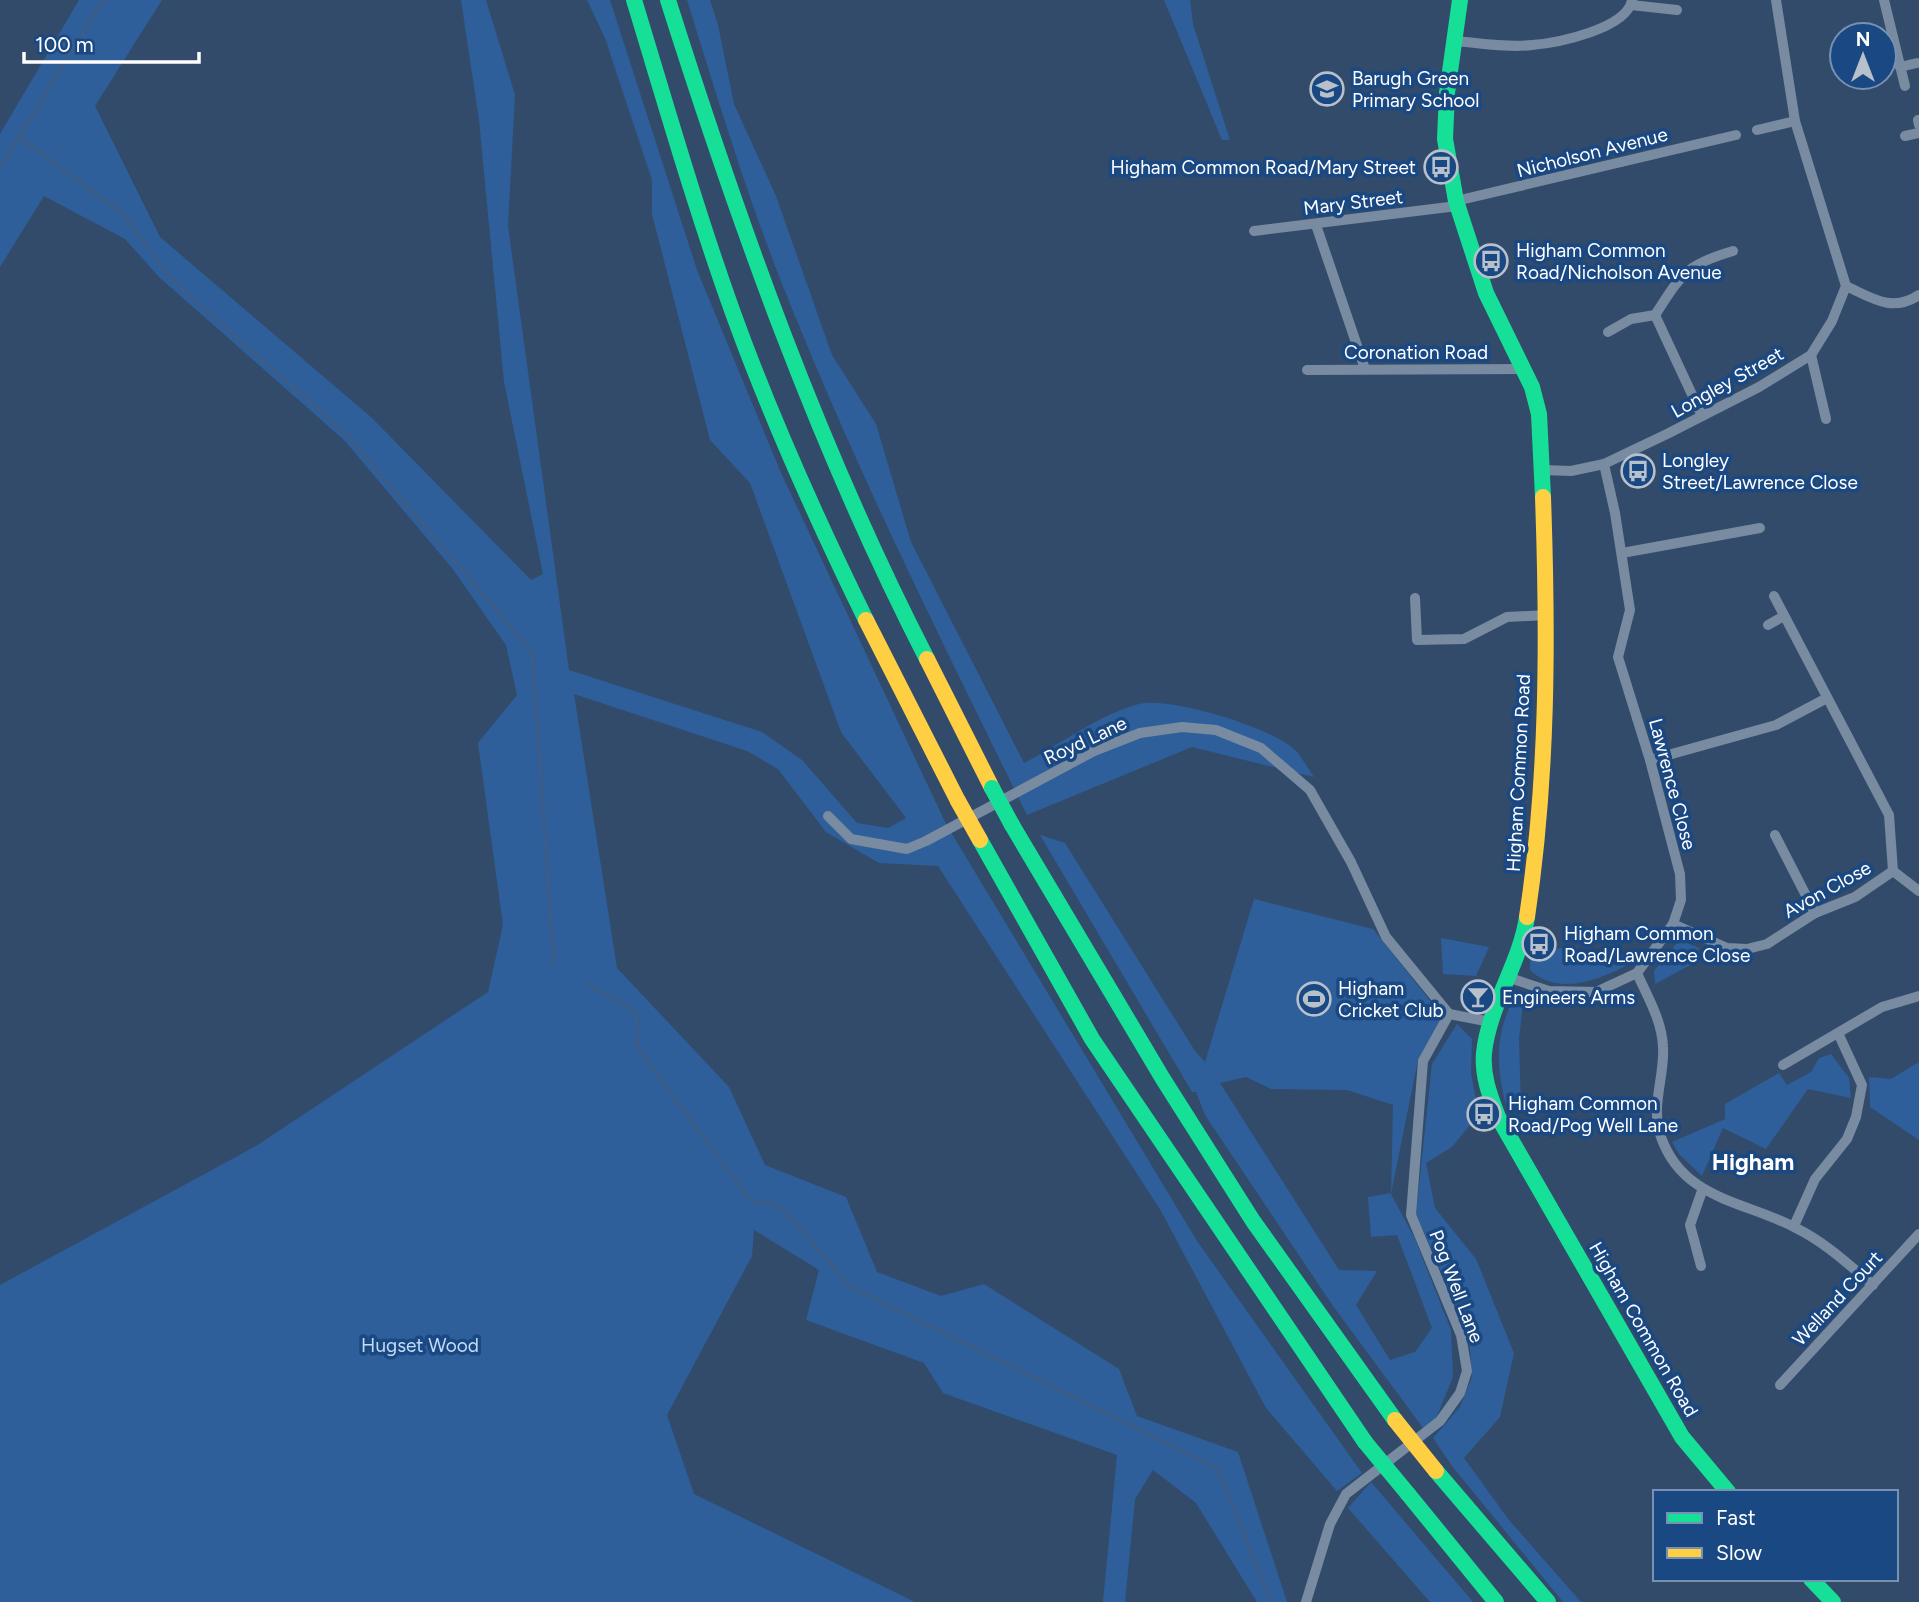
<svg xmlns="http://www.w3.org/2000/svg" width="1919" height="1602" font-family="Figtree,sans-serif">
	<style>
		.green { fill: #2e5f9a; fill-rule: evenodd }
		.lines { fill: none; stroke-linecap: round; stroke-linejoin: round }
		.stream { stroke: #3b5d87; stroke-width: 3.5 }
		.street { stroke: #788ba0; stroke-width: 10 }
		.fast { stroke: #16e098; stroke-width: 16 }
		.slow { stroke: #ffcf43; stroke-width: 16 }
		.fast-bridge { stroke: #16e098; stroke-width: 16 }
		.slow-bridge { stroke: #ffcf43; stroke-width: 16 }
		.labels { text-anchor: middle; stroke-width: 7; stroke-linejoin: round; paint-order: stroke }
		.poi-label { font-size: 19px; fill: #fff; stroke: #1a4882; text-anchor: start }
		.street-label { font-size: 19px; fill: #fff; stroke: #1a4882 }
		.park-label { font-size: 19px; fill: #c3dcf8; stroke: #1a4882 }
		.quarter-label { font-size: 23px; font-weight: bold; fill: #fff; stroke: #1a4882 }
	</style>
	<rect width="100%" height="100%" fill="#324b6a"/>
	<g class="green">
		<polygon points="79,0 162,0 95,106 160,237 372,418 531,580 543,574 504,382 479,120 461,0 486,0 515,95 508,226 569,670 762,732 802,760 857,823 888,828 906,818 841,732 750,483 710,440 652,214 652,180 605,38 587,0 610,0 697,270 781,473 946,824 1197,1241 1362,1473 1337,1491 1266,1408 1161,1211 938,866 879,863 826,832 778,769 747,751 574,694 617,968 729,1087 765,1165 846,1197 877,1272 941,1296 984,1284 1119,1369 1137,1416 1238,1452 1287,1602 1257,1602 1196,1503 1153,1470 1135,1499 1125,1602 1103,1602 1117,1455 943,1393 924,1363 806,1320 819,1270 754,1230 752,1256 667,1415 694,1494 915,1602 0,1602 0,1285 256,1146 488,992 503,925 478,743 517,695 506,645 452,568 344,440 159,277 125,239 44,196 0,267 0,134"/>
		<path d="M 687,0 L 710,0 L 718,25 L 734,104 L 776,196 L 832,355 L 876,424 L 911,542 L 1024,763 C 1062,744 1097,715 1139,704 C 1169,696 1273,728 1295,750 C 1302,757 1308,769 1314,777 L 1192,747 L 1027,815 C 946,650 864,486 795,316 C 752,213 720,106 687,0 Z"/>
		<polygon points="1164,0 1190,0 1193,24 1230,140 1222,140"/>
		<path d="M 1040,835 L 1065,843 L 1195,1051 L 1205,1062 L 1254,899 L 1373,929 L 1442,1016 L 1418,1060 L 1391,1194 L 1415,1239 L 1451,1330 L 1453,1377 L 1437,1416 L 1426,1432 L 1333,1306 L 1205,1115 L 1196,1092 L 1192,1092 ZM 1246,1077 L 1271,1089 L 1347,1090 L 1393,1105 L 1391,1193 L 1368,1197 L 1371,1237 L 1397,1235 L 1432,1328 L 1415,1352 L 1390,1360 L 1356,1305 L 1377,1271 L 1339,1270 L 1220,1083 Z"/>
		<polygon points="1441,938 1489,947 1476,976 1443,974"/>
		<polygon points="1684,942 1699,948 1694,963 1655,984 1654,971 1677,943"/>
		<path d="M 1577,946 L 1579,954 L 1612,949 L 1634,961 C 1605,978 1559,998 1530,970 L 1530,952 Z"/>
		<path d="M 1524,996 L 1519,1039 L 1521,1106 L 1507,1109 C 1496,1067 1494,1038 1514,997 Z"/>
		<polygon points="1457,1024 1472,1039 1471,1074 1479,1114 1452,1147 1426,1163 1435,1208 1476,1259 1514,1353 1500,1417 1464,1458 1509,1520 1581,1602 1563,1602 1452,1466 1433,1438 1460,1407 1472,1377 1469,1336 1416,1214 1432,1064"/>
		<polygon points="1831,1054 1849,1078 1851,1098 1808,1089 1766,1149 1723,1128 1702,1176 1679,1154 1672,1142 1725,1119 1725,1104 1779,1073 1787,1085 1811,1072 1819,1058"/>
		<polygon points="1919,1062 1919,1140 1870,1107 1869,1077 1891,1079"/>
		<polygon points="1371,1482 1473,1602 1430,1602 1348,1508"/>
	</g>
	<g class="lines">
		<g class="stream">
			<polyline points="19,137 123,214 173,281 346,434 532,652 554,965"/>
			<polyline points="0,168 103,0"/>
			<polyline points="588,985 636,1012 638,1049 750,1200 779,1205 851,1287 1218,1469 1271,1602"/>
		</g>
		<g class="street">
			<polyline points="1884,0 1905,86"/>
			<polyline points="1631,5 1677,10"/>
			<path d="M 1455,41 C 1480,43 1507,48 1532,45 C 1557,43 1627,29 1632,0"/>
			<polyline points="1900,67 1917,63"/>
			<polyline points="1918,120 1919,125"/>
			<polyline points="1757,130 1795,121"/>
			<polyline points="1905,136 1919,133"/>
			<polyline points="1456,201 1736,135"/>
			<polyline points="1316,225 1365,369"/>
			<polyline points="1254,231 1457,206"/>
			<path d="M 1846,286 C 1872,298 1892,313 1919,295"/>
			<polyline points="1655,315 1702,416"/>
			<path d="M 1608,332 L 1631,319 L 1655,315 C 1682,274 1685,265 1733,251"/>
			<polyline points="1811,355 1826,419"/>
			<polyline points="1307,370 1525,369"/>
			<polyline points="1542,470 1571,471 1604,464 1667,434 1759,387 1811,355 1832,321 1846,286 1795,121 1776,0"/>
			<polyline points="1622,553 1760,528"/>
			<polyline points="1415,598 1417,640 1464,639 1507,617 1547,615"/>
			<polyline points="1768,625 1784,616"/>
			<polyline points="1650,760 1776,725 1827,698"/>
			<polyline points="828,816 851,839 907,849 926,841 1094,751 1140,733 1182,727 1216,730 1261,748 1310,790 1351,862 1386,937 1449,1014"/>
			<polyline points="1775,835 1815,913"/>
			<polyline points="1893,871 1919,891"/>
			<polyline points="1673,924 1727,948 1747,949 1767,944 1815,913 1855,897 1893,871 1889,815 1774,596"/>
			<path d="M 1637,973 C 1647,996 1662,1020 1663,1047 C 1665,1077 1650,1106 1661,1137 C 1683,1200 1745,1201 1796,1228 C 1826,1243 1848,1264 1873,1285"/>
			<polyline points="1510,978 1549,991 1596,992 1637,973 1673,924 1681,900 1680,874 1650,760 1618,657 1630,610 1615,513 1604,464"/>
			<polyline points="1783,1065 1882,1007 1919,996"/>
			<polyline points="1794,1226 1815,1179 1847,1139 1856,1117 1862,1085 1838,1033"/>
			<polyline points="1701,1266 1690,1225 1702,1191"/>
			<polyline points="1780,1385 1919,1234"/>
			<polyline points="1306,1602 1330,1524 1346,1494 1440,1421 1460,1393 1467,1371 1461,1335 1411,1215 1423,1061 1449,1014 1491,1022"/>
		</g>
		<g class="fast">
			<path d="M 634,0 C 666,105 696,210 733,313 C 771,418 817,520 866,620"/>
			<path d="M 668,0 C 739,224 819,449 927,659"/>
			<polyline points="1460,0 1447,93 1445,139 1456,201 1486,293 1532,387 1539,414 1543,497"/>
			<polyline points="1012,825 1163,1079 1253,1221 1395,1420"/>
			<polyline points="980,840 1092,1039 1365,1442"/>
			<path d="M 1527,917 C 1520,964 1489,1005 1484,1053 C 1482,1076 1490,1096 1498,1117 L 1682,1437 L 1728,1492"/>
			<polyline points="1436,1471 1548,1602"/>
			<polyline points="1408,1494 1496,1602"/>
			<polyline points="1811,1579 1833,1602"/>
		</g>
		<g class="slow">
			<polyline points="866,620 958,801"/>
			<polyline points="927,659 992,788"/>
			<path d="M 1527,917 C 1548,778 1548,638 1543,497"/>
		</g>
		<g class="fast-bridge">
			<polyline points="992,788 1012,825"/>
			<polyline points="1365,1442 1408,1494"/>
		</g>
		<g class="slow-bridge">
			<polyline points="958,801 980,840"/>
			<polyline points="1395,1420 1436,1471"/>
		</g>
	</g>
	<defs>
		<symbol id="school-ring" viewBox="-11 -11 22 22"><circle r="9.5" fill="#1a4882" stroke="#b7c0cb" stroke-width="1.5"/><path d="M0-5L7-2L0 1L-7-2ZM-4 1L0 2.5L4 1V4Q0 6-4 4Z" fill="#b7c0cb"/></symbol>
		<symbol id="bus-ring" viewBox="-11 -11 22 22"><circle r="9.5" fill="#1a4882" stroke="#b7c0cb" stroke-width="1.5"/><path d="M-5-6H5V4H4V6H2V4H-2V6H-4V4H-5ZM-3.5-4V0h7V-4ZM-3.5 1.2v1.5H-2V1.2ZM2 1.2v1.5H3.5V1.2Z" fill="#b7c0cb"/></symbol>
		<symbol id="bar-ring" viewBox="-11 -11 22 22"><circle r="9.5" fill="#1a4882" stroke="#b7c0cb" stroke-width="1.5"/><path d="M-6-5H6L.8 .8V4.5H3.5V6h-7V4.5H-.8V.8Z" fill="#b7c0cb"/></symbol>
		<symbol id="stadium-ring" viewBox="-11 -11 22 22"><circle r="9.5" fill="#1a4882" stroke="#b7c0cb" stroke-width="1.5"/><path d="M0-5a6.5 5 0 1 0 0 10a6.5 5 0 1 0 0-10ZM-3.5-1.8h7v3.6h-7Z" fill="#b7c0cb"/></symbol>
	</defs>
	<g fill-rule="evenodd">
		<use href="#school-ring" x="1308" y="70" width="38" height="38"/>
		<use href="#bus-ring" x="1422" y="148" width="38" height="38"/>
		<use href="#bus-ring" x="1472" y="242" width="38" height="38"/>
		<use href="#bus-ring" x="1619" y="452" width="38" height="38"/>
		<use href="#bus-ring" x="1520" y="925" width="38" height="38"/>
		<use href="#bar-ring" x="1459" y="978" width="38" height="38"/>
		<use href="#stadium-ring" x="1295" y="980" width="38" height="38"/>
		<use href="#bus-ring" x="1465" y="1095" width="38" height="38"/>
	</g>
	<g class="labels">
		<g class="poi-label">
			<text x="1352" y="85">Barugh Green<tspan x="1352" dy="22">Primary School</tspan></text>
			<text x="1416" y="174" text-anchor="end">Higham Common Road/Mary Street</text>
			<text x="1516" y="257">Higham Common<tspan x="1516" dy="22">Road/Nicholson Avenue</tspan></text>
			<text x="1662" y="467">Longley<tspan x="1662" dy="22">Street/Lawrence Close</tspan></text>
			<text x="1564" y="940">Higham Common<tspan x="1564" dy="22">Road/Lawrence Close</tspan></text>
			<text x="1338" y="995">Higham<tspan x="1338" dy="22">Cricket Club</tspan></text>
			<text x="1502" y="1004">Engineers Arms</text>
			<text x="1508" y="1110">Higham Common<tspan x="1508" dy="22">Road/Pog Well Lane</tspan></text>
		</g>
		<g class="street-label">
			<text transform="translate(1592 152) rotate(-14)" y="7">Nicholson Avenue</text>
			<text transform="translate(1353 202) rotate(-7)" y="7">Mary Street</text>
			<text x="1416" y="359">Coronation Road</text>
			<text transform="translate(1727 382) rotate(-29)" y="7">Longley Street</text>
			<text transform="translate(1085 740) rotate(-25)" y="7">Royd Lane</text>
			<text transform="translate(1518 773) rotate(-87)" y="7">Higham Common Road</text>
			<text transform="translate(1673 784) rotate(75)" y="7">Lawrence Close</text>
			<text transform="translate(1827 889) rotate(-29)" y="7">Avon Close</text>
			<text transform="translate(1457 1286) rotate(69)" y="7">Pog Well Lane</text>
			<text transform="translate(1837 1298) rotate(-47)" y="7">Welland Court</text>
			<text transform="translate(1644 1329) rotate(60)" y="7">Higham Common Road</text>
		</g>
		<g class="park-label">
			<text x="420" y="1352">Hugset Wood</text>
		</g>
		<g class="quarter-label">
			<text x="1753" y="1170">Higham</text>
		</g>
	</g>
	<rect x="1653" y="1490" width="245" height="91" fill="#1a4882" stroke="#7691b4" stroke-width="2"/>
	<rect x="1667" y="1513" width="35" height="10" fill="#16e098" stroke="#7691b4" stroke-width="2"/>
	<text x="1716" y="1525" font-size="21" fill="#ffffff">Fast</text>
	<rect x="1667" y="1548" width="35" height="10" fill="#ffcf43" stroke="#7691b4" stroke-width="2"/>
	<text x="1716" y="1560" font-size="21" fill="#ffffff">Slow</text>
	<g transform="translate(1863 56)"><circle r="33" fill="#1a4882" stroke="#7691b4" stroke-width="2"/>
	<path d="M0-5L12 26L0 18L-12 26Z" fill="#b7c0cb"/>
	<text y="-10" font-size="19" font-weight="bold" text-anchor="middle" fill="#ffffff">N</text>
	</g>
	<path d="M24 52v10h175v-10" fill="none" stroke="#ffffff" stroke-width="3.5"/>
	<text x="35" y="52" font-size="21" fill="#ffffff" stroke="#1a4882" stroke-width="5" paint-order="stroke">100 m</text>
</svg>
